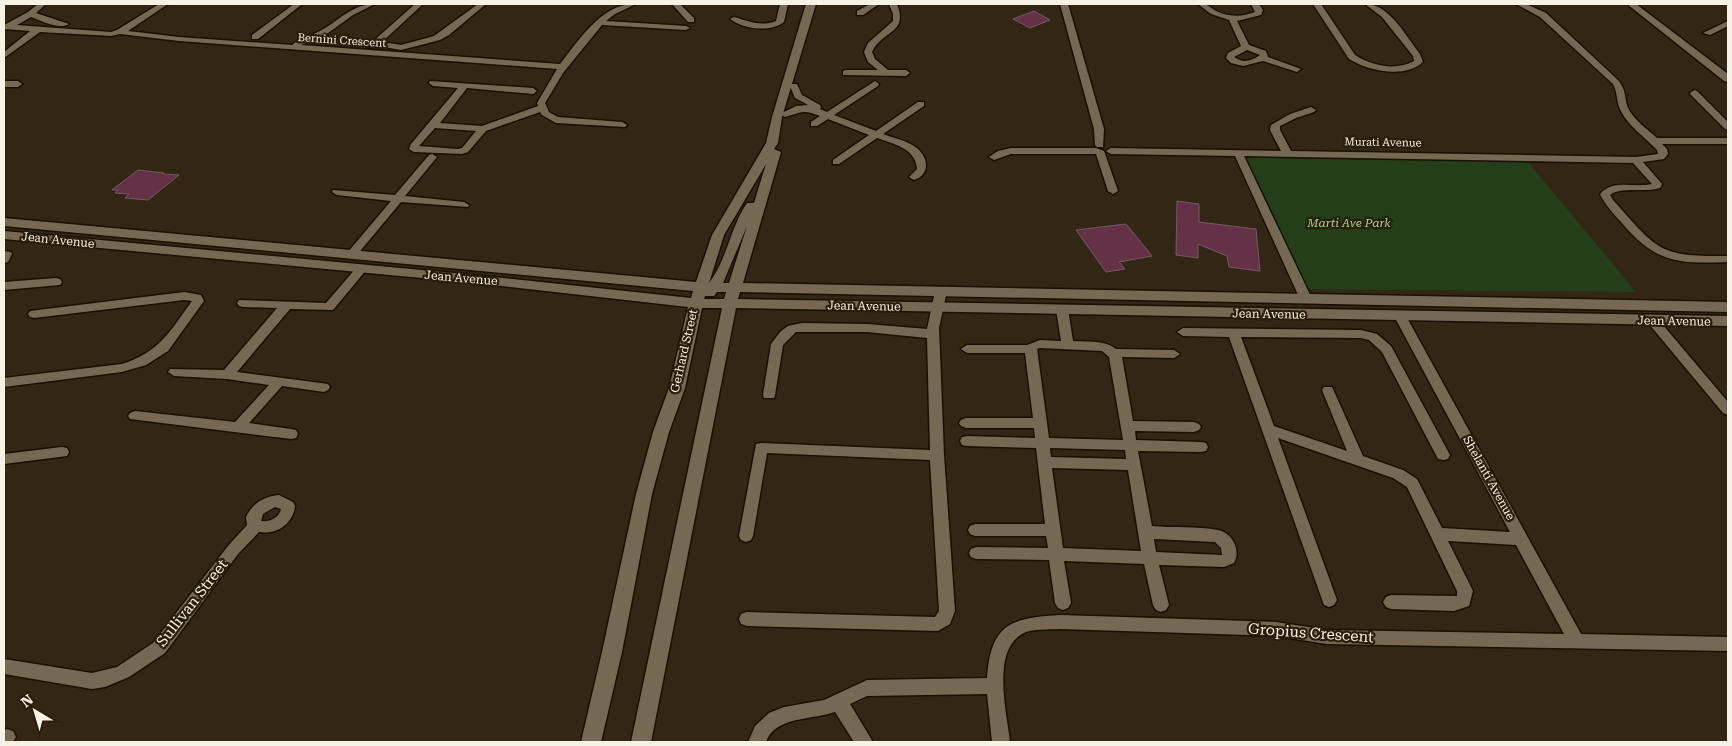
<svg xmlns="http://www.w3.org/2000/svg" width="1732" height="746" font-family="'Roboto Serif',serif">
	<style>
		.green { fill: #243e1a }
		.building { fill: #643147; stroke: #745a64 }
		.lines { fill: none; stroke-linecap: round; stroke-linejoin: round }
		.street-casing { stroke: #191001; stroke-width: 3 }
		.secondary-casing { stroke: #191001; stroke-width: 3 }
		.street { fill: #756954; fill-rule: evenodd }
		.secondary { fill: #756954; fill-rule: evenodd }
		.labels { text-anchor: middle; stroke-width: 4.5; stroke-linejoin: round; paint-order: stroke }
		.far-street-label { font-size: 11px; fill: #f8f1e5; stroke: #281e0a }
		.park-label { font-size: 12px; font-style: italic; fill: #a3d791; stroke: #281e0a }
		.street-label { font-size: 12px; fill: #f8f1e5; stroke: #281e0a }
		.near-street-label { font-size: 15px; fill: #f8f1e5; stroke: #281e0a }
	</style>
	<rect width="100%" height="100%" fill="#322714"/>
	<polygon class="green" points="1244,156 1528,162 1636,292 1307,289"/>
	<g class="building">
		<polygon points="1034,11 1050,20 1030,28 1013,19"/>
		<polygon points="138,170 164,173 163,174 179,175 148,200 125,198 129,194 115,193 118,190 112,190"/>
		<polygon points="1177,201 1199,204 1199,222 1256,229 1260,271 1229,267 1227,256 1198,244 1198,258 1176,255"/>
		<polygon points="1126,224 1152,256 1119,262 1125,269 1106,272 1076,230"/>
	</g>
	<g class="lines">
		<defs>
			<g id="street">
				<path d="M 38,4 L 46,4 L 36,13 L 69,24 C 59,30 42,21 31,17 L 17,25 L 111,32 L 117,30 L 159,4 L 168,4 L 128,31 L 179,37 L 292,45 C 300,38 310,36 320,31 C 339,21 352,4 375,4 L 353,15 L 324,36 L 301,45 L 560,64 C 578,41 603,2 636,4 L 615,14 L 606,21 L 686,26 L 690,28 L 686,30 L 602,25 L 563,73 L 545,103 L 549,112 L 558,117 L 622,122 L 627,125 L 625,127 L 556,123 L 542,115 L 540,112 L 486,131 L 468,152 L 462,154 L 414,152 L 409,149 L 411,144 L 458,88 L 433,86 L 429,83 L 430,81 L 533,88 L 537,91 L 533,94 L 467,88 L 440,123 L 482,126 L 538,106 L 537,103 L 557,69 L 179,41 L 120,34 L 111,36 L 40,32 L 4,58 L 4,52 L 30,31 L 4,29 L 4,25 L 28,12 ZM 435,128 L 476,131 L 462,148 L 458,149 L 419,146 Z"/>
				<polygon points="294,4 301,5 258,39 252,39 252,35"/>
				<polygon points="415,4 423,4 382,42 401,45 434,36 478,4 486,4 449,35 440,40 401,50 378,46 370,48 370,44"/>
				<polygon points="672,4 680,4 694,18 694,22 688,22"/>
				<path d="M 780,4 L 788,4 L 784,22 C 770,33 743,29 730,19 L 734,17 C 748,21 761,27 776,21 Z"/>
				<polygon points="870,4 879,4 863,15 857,15 857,11"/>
				<path d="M 889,4 L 897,4 C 909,34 882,30 872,52 L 875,59 L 888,70 L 906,70 L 910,73 L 906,76 L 843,75 L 843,71 L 846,70 L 878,70 L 868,62 L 864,52 L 868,43 L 893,21 L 893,14 Z"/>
				<polygon points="1060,4 1068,4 1104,129 1103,147 1097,147 1095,145 1094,129"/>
				<path d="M 1198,4 C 1207,3 1209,7 1216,11 C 1228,17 1242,17 1255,12 L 1251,4 L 1259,4 L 1263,10 L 1261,15 L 1237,21 L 1249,45 L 1266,51 L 1268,57 L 1301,69 L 1297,72 L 1263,61 L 1243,66 L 1231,63 L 1226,58 L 1228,53 L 1241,46 L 1229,20 L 1211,14 ZM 1247,50 L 1260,55 C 1251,61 1244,64 1234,57 Z"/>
				<path d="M 1313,4 L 1321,4 L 1355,55 C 1372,66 1396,71 1414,61 L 1413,56 L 1382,17 L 1365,4 C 1389,3 1407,38 1420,54 L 1423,62 C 1405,79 1368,71 1349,59 Z"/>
				<path d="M 1516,4 L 1526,4 L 1546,13 L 1619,81 C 1627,93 1624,97 1628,108 C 1633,119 1648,130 1657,138 L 1728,138 L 1728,144 L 1662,144 L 1667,149 L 1668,154 L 1664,159 L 1643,162 L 1662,184 L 1660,188 C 1645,193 1621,186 1610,195 L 1613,200 C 1658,250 1658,257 1728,256 L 1728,262 C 1678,264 1655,263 1621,222 C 1613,213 1605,205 1600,194 C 1613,179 1634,188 1652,184 L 1633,163 L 1244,156 L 1312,299 L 1306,303 L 1300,299 L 1235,156 L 1111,154 L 1106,151 L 1111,148 L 1281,151 L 1270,130 L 1271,125 L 1290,114 L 1311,107 L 1316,110 L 1314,112 L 1296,118 L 1280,126 L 1280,130 L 1291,151 L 1636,157 L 1658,154 L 1657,150 C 1646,138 1628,126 1621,111 C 1616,102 1618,93 1613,84 L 1540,17 Z"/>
				<polygon points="1728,21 1728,26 1710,35 1703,33"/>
				<polygon points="4,81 18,81 22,84 18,87 4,87"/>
				<path d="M 875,81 L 879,84 L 878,86 L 834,115 L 876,131 L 918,102 L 924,102 L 924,106 L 883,134 C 893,138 905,140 914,146 C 928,155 932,174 914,180 L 909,177 L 917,169 C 916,148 893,144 877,138 L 839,164 L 833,164 L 833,160 L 869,135 L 828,119 L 817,126 L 811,126 L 811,122 L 820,116 C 803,109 802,112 785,117 L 780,114 L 796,106 L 808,105 L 795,98 L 790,86 L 791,84 L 797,84 L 802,95 L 820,105 L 821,107 L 820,109 L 827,112 Z"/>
				<polygon points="1694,90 1697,91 1728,122 1728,130 1725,129 1691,95 1690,93"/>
				<polygon points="1011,148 1096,148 1104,151 1118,191 1113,194 1108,191 1096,154 1011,154 994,160 989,157 998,151"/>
				<polygon points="432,154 437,157 405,196 464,202 469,205 468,207 401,202 356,256 348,256 347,254 348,252 391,201 337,195 332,192 333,190 395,195 429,155"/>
				<polygon points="4,251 11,252 12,254 8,262 4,263"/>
				<polygon points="361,265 367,269 333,310 290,309 237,372 328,384 330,387 328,390 324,392 282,386 249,423 291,429 296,430 298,434 296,438 291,439 130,419 128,416 130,413 135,411 235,422 269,385 227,379 174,376 168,372 170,369 224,370 277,308 243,307 239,306 237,303 239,300 326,303 357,267"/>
				<polygon points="56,278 60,279 62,282 60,285 4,290 4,282"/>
				<polygon points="941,287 947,291 939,328 944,455 955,611 950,624 938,631 747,626 741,624 739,619 741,614 747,612 935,617 939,611 930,460 767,453 753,536 751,540 746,542 741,540 739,536 756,444 761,443 930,450 927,338 867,332 796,332 783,345 775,395 774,398 764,398 763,395 771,344 781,331 788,326 802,323 867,324 927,329 935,291"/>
				<path d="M 184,292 L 201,295 L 204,301 L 168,351 L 146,365 L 122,372 L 4,387 L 4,378 L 122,364 C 160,352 170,331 192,301 L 184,300 L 34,318 L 30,317 L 28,314 L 30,311 Z"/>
				<path d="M 1062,305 L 1068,309 L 1073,341 C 1087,342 1105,340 1116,349 L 1174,350 L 1180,354 L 1174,358 L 1122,357 L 1133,421 L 1194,422 L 1199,424 L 1201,427 L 1199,430 L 1194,432 L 1135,431 L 1136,440 L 1201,442 L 1206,443 L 1208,447 L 1206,451 L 1201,452 L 1138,451 L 1152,526 C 1173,528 1197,526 1218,530 C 1233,533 1241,551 1234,563 L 1224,567 L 1159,565 L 1169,605 L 1166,610 L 1161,612 L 1156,610 L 1153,605 L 1144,564 L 1064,561 L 1071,603 L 1068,608 L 1063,610 L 1058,608 L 1055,603 L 1049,560 L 976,559 L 971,557 L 969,553 L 971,549 L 976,547 L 1048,548 L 1046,536 L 975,536 L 970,534 L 968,530 L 970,526 L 975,524 L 1045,524 L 1036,448 L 967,446 L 962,445 L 960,441 L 962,437 L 967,436 L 1035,438 L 1034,428 L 966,428 L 961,426 L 959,423 L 961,420 L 966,418 L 1033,418 L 1025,353 L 967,353 L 961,349 L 967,345 L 1027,345 L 1040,340 L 1061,341 L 1056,309 ZM 1040,348 L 1102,351 L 1109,357 L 1123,440 L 1049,438 L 1037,349 ZM 1050,448 L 1125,450 L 1126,459 L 1051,457 ZM 1052,468 L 1128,470 L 1141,551 L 1063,548 ZM 1154,539 L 1215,542 L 1221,548 L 1222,555 L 1156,552 Z"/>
				<path d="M 1400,312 L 1406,316 L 1581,634 L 1728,637 L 1728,651 L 1327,644 L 1276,636 L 1060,629 C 1048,630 1033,628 1022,634 C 991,652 1007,713 1010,742 L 992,742 L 987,694 L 867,696 L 850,704 L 873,742 L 854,742 L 835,712 C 813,720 775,716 766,742 L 748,742 L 755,726 L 769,713 L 784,707 L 824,700 L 867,680 L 987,678 C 991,624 1010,618 1060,615 L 1276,622 L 1327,630 L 1564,634 L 1516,545 L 1448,541 L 1473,591 L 1469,606 L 1454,611 L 1391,609 L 1386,607 L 1383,602 L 1386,597 L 1391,595 L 1457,596 L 1457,591 L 1407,487 L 1393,478 L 1278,438 L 1337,600 L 1334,605 L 1329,607 L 1324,605 L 1229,337 L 1183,336 L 1177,332 L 1183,328 L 1361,330 L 1377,334 L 1391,346 L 1450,455 L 1448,459 L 1443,460 L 1438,459 L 1382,352 L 1369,340 L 1361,338 L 1241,337 L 1274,426 L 1347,451 L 1322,390 L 1324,387 L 1332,387 L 1363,456 L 1403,470 L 1417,479 L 1442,528 L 1510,532 L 1394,316 Z"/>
				<polygon points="1653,317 1657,318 1728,402 1728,415 1723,413 1649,324 1647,321 1649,318"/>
				<polygon points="62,447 67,448 69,452 67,456 4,464 4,454"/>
				<path d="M 279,495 L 293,502 L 295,506 C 293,524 277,535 259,532 L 238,554 L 165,653 L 129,677 L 105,687 L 92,689 L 4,674 L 4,659 L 92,673 L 117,667 L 153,643 L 228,546 L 247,525 L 246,517 C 253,503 263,497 279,495 ZM 275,507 L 281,509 C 279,518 270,522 261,521 L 263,514 Z"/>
				<polygon points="7,729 13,731 16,737 13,742 4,742 4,730"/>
			</g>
			<g id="secondary">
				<path d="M 806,4 L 816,4 L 782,117 L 778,143 L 774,149 L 781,152 L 743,283 L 1728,302 L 1728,312 L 740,292 L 738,299 L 1728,316 L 1728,326 L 736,308 L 651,742 L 631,742 L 722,308 L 702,308 L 685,388 L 669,432 L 652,494 L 622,652 L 601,742 L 581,742 L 602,652 L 636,494 L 653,432 L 669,388 L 688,307 L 475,283 L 4,239 L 4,231 L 475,275 L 691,298 L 693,291 L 4,226 L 4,218 L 696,282 L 712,235 L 766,143 L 772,117 ZM 766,164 L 754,203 L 747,203 C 730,228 727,260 709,283 L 724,235 ZM 747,226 L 729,283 L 723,283 ZM 717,292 L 726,292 L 724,299 L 704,299 L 705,296 L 714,296 Z"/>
				<polygon points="1627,4 1636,4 1728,74 1728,82 1724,81"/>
			</g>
		</defs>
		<use href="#street" class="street-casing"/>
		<use href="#secondary" class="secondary-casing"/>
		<use href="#street" class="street"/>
		<use href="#secondary" class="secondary"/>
	</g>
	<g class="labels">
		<g class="far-street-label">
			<text transform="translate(342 40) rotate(4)" y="4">Bernini Crescent</text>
			<text transform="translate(1383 142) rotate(1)" y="4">Murati Avenue</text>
		</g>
		<g class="park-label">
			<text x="1349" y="227">Marti Ave Park</text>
		</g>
		<g class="street-label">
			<text transform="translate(58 240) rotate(6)" y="4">Jean Avenue</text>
			<text transform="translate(461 278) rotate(5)" y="4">Jean Avenue</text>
			<text transform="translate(864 306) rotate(1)" y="4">Jean Avenue</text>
			<text transform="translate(1269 314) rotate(1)" y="4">Jean Avenue</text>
			<text transform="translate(1674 321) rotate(1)" y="4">Jean Avenue</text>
			<text transform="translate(684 351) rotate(-77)" y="4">Gerhard Street</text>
			<text transform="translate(1489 478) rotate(61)" y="4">Shelanti Avenue</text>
		</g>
		<g class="near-street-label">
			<text transform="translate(192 603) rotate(-52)" y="5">Sullivan Street</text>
			<text transform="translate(1311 633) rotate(4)" y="5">Gropius Crescent</text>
		</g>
	</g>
	<rect width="1732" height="746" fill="none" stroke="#f8f1e5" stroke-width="10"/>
	<g transform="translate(35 711) rotate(322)" stroke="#281e0a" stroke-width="4" paint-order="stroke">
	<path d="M0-4L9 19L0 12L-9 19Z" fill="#f8f1e5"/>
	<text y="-8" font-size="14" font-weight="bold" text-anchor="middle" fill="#f8f1e5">N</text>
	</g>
</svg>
